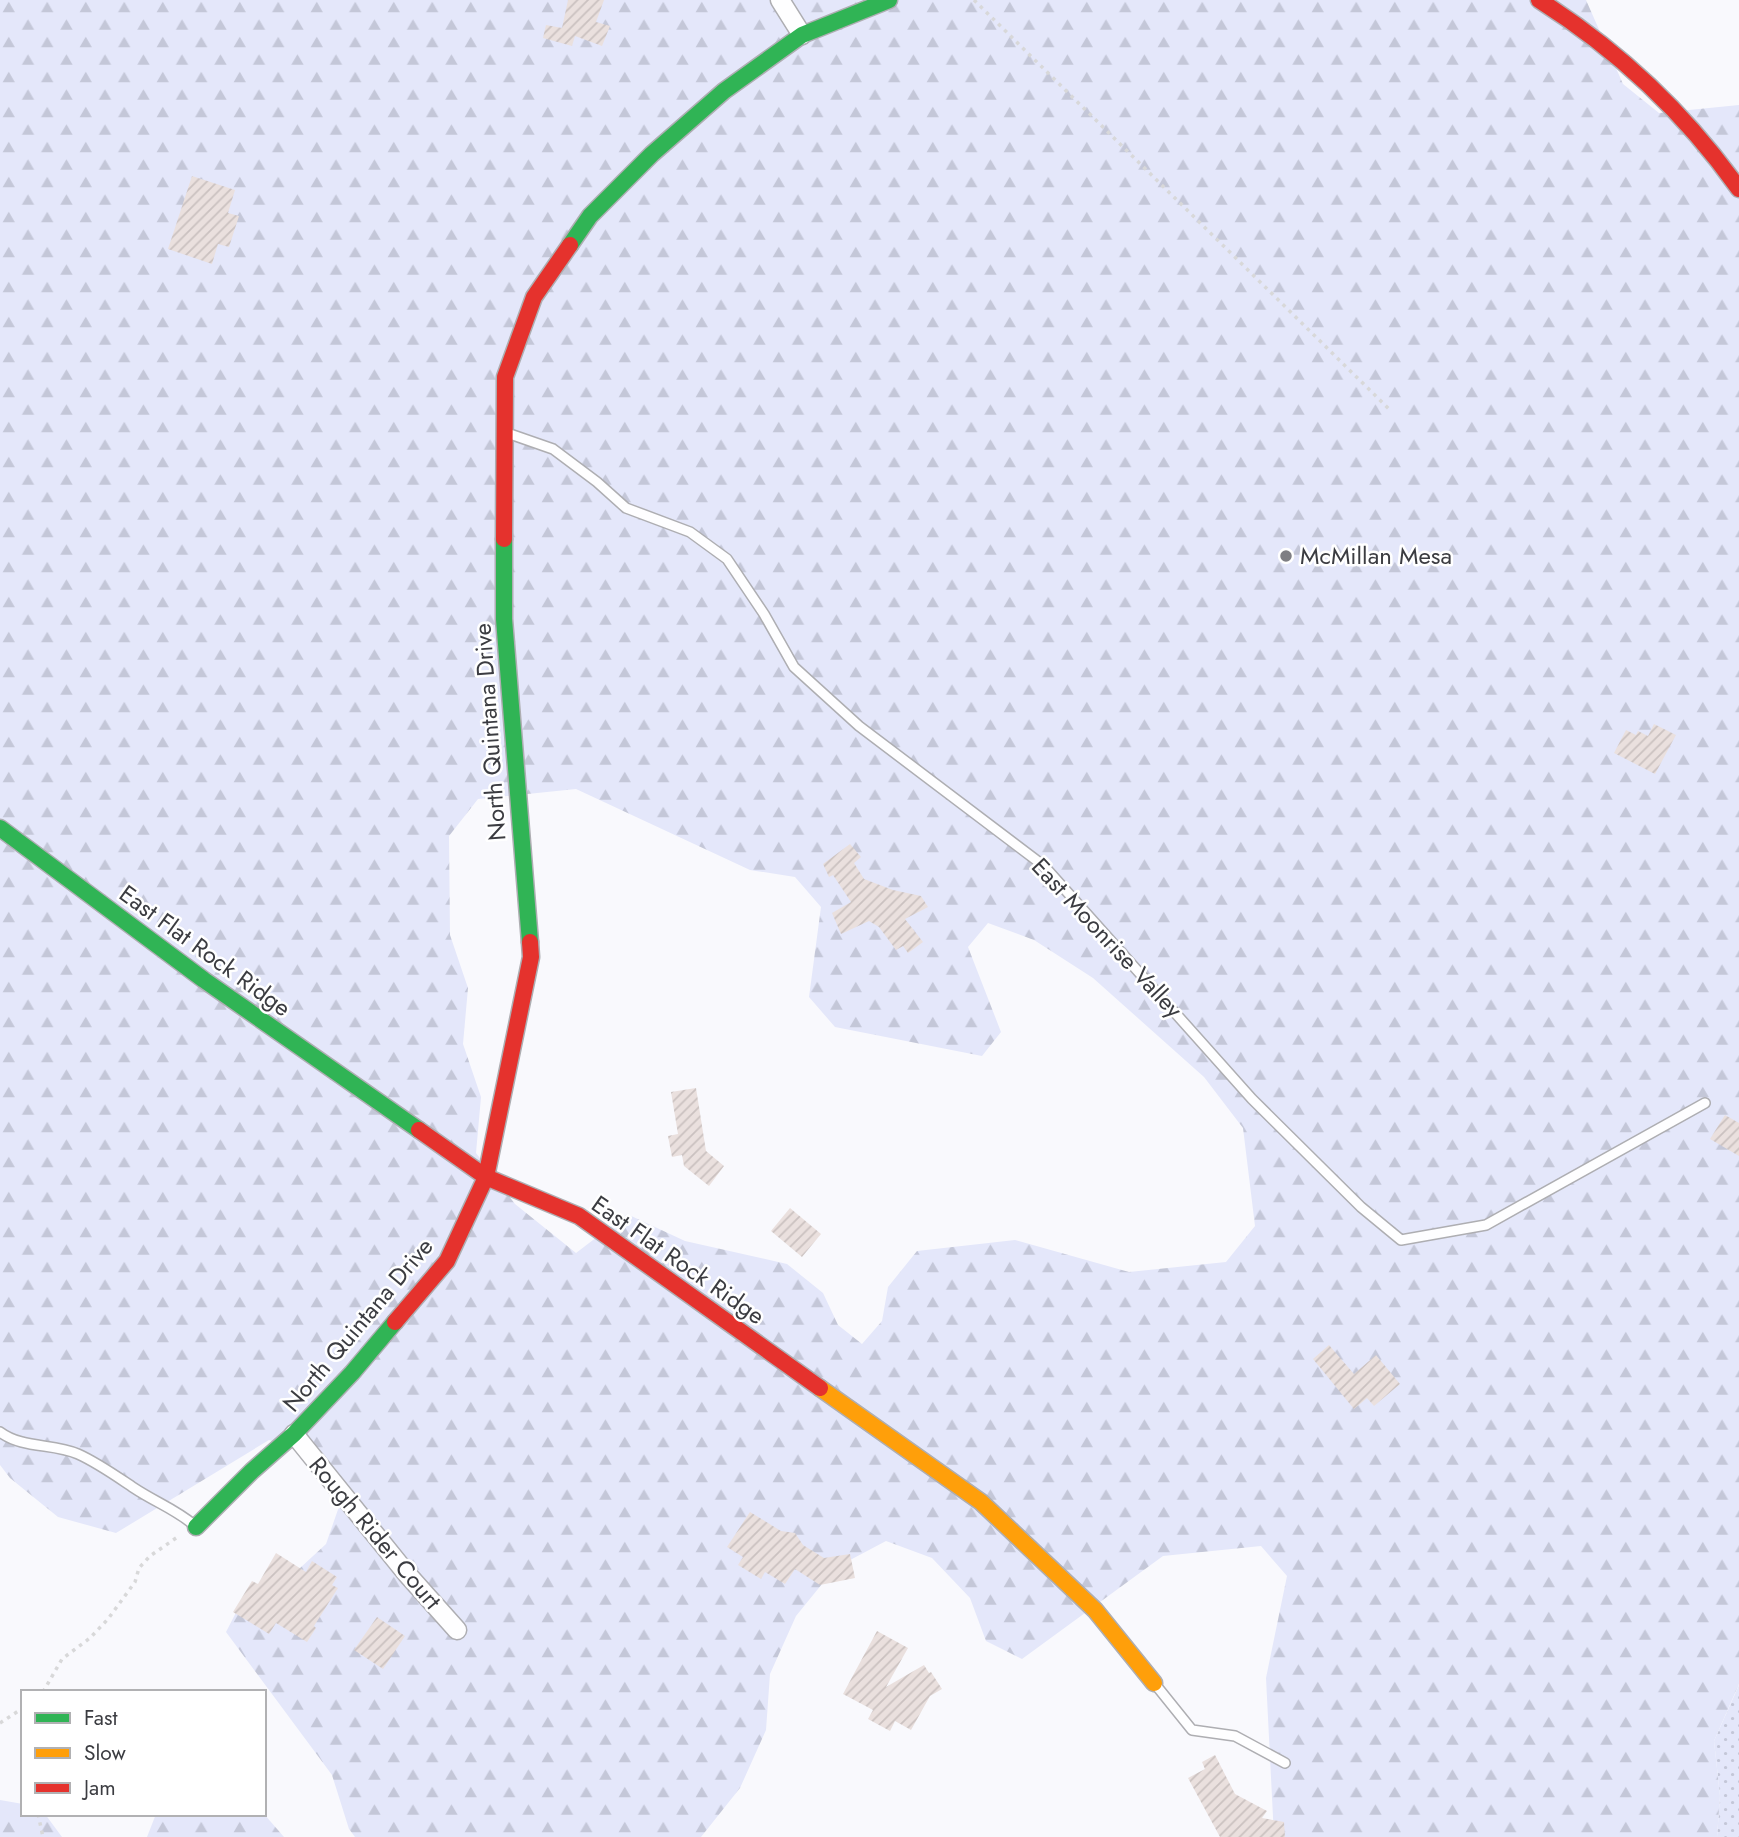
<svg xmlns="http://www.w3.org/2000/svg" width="1739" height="1837" font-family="Jost,sans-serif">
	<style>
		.grass { fill: url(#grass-dots) }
		.forest { fill: url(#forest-firs); fill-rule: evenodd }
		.building { fill: url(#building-hatch) }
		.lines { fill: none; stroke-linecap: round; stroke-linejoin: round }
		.lane-casing { stroke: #aeaeb2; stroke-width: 12 }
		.street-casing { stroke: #aeaeb2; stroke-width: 21 }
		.fast-casing { stroke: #aeaeb2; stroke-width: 19 }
		.slow-casing { stroke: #aeaeb2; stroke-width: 19 }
		.jam-casing { stroke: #aeaeb2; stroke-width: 19 }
		.path { stroke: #d8d8d9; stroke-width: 3.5; stroke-dasharray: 3.5 5; stroke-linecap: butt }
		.lane { stroke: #fefeff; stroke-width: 9 }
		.street { stroke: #fefeff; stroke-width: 18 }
		.fast { stroke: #30b455; stroke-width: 16 }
		.slow { stroke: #ff9f0a; stroke-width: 16 }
		.jam { stroke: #e5322d; stroke-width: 16 }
		.poi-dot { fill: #7e7e83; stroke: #fff; stroke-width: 2.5 }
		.labels { text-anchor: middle; stroke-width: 5; stroke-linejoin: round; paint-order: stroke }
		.poi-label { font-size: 24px; fill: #3b3c41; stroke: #fff; text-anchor: start }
		.street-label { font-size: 24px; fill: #3b3c41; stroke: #fff }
	</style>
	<defs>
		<pattern id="grass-dots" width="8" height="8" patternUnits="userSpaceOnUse" patternTransform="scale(1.75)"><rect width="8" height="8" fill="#e4e7fa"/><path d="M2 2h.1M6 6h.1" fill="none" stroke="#c4c7d8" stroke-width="1.8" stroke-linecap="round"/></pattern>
		<pattern id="forest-firs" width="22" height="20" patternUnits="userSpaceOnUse" patternTransform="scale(1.75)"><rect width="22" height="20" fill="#e4e7fa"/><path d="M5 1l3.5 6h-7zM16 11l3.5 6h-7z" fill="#c4c7d8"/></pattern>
		<pattern id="building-hatch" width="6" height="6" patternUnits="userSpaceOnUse" patternTransform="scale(1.75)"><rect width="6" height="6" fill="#eae0de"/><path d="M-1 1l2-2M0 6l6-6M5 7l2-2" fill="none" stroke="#cac1c0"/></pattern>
	</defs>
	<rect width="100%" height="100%" fill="#f9f9fd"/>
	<polygon class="grass" points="1739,1685 1739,1837 1717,1837 1720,1796 1714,1741"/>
	<g class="forest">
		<path d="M 0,0 L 1586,0 L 1623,84 L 1659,113 L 1739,105 L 1739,1684 L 1714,1741 L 1720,1796 L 1717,1837 L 1274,1837 L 1266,1678 L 1287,1576 L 1261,1546 L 1163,1556 L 1022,1659 L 986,1641 L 970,1598 L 932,1558 L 886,1541 L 835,1568 L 796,1616 L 770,1674 L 766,1730 L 740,1788 L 701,1837 L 355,1837 L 349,1829 L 332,1775 L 226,1632 L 244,1597 L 286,1581 L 326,1544 L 342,1498 L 315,1457 L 269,1440 L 116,1533 L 58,1517 L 10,1478 L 0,1465 ZM 576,789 L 750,870 L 795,877 L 821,907 L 809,997 L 835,1027 L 982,1056 L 1001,1032 L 968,947 L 988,923 L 1034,940 L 1093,978 L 1204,1077 L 1243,1128 L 1255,1226 L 1226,1262 L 1129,1272 L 1015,1240 L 917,1251 L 888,1287 L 882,1321 L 862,1344 L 838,1325 L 823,1293 L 787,1264 L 685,1241 L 627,1214 L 576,1253 L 515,1204 L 476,1153 L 481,1097 L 463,1044 L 468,988 L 450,935 L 449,836 L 478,799 Z"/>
		<polygon points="0,1800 23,1804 23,1814 45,1814 62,1837 0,1837"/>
		<polygon points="156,1814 264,1814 284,1837 147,1837"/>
	</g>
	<g class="building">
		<polygon points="568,0 604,0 596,22 610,26 602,46 575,36 572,46 543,38 546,25 562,28"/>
		<polygon points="192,176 235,190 228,213 239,216 229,247 218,244 212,264 168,249"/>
		<polygon points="1654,724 1676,735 1655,774 1614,753 1626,730 1636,735 1638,731 1648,736"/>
		<polygon points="850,844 861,857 854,863 864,879 893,890 921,896 928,907 905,919 923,942 908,953 903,946 896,950 879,927 869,921 841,934 832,913 851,902 833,875 829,877 823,864"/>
		<polygon points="696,1088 706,1151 724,1166 709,1186 684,1166 682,1155 672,1157 668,1136 678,1134 671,1092"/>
		<polygon points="1725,1115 1739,1123 1739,1156 1710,1139"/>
		<polygon points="790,1208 821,1234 802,1257 771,1231"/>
		<polygon points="1329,1345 1354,1374 1376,1355 1400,1384 1374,1406 1367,1398 1354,1409 1313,1359"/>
		<polygon points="750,1512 781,1531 795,1533 803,1545 824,1558 850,1554 855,1578 820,1585 795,1569 785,1584 765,1572 761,1579 738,1565 743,1557 727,1547"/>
		<polygon points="276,1553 306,1572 312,1561 337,1577 332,1585 338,1588 314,1626 316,1628 307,1642 276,1623 269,1634 233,1612 252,1581 258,1584"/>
		<polygon points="377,1617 405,1636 383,1669 354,1650"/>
		<polygon points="877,1631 908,1648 886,1687 924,1665 929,1673 931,1672 942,1689 930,1696 911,1730 895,1721 890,1731 868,1719 873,1710 843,1694"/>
		<polygon points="1215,1755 1235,1794 1267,1811 1262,1818 1284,1822 1285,1837 1220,1837 1188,1778 1205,1769 1202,1762"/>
	</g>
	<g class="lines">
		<defs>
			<g id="lane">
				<polyline points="507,433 553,449 597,482 626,508 690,532 727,559 764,614 794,667 859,726 1044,866 1252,1099 1361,1207 1401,1240 1486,1225 1705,1103"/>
				<path d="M 0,1432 C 23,1449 53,1443 78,1454 C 98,1463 116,1476 134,1488 C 155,1502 175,1509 194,1525"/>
				<polyline points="1155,1684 1192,1730 1235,1736 1285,1763"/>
			</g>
			<g id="street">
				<polyline points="780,0 802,35"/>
				<polyline points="294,1434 407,1574 457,1630"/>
			</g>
			<g id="fast">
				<polyline points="570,245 590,216 652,154 724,91 802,35 889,0"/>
				<polyline points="504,539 504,619 530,942"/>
				<polyline points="0,828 204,980 419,1130"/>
				<polyline points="196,1527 252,1471 294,1434 352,1373 395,1322"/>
			</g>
			<polyline id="slow" points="820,1388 981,1502 1095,1610 1154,1683"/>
			<g id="jam">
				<path d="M 1539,0 C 1618,50 1685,113 1739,189"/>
				<polyline points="504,539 505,377 534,297 570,245"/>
				<polyline points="419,1130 486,1177 579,1216 820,1388"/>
				<polyline points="395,1322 447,1261 486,1177 531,957 530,942"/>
			</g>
		</defs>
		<use href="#lane" class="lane-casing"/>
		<use href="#street" class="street-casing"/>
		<use href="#fast" class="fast-casing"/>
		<use href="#slow" class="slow-casing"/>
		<use href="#jam" class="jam-casing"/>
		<g class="path">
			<polyline points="974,0 1391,411"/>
			<polyline points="43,1692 62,1659 90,1638 108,1619 135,1582 139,1568 150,1556 179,1536"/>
			<polyline points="0,1723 23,1708"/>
			<polyline points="38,1814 43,1837"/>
		</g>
		<use href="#lane" class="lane"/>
		<use href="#street" class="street"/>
		<use href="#fast" class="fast"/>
		<use href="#slow" class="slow"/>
		<use href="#jam" class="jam"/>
	</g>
	<circle class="poi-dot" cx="1286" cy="556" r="7"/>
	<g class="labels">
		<g class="poi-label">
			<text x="1300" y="564">McMillan Mesa</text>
		</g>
		<g class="street-label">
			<text transform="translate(490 732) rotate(-94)" y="8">North Quintana Drive</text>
			<text transform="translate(1107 938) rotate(47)" y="8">East Moonrise Valley</text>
			<text transform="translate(205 951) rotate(36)" y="8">East Flat Rock Ridge</text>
			<text transform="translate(678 1260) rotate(35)" y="8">East Flat Rock Ridge</text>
			<text transform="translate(358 1325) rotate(-50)" y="8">North Quintana Drive</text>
			<text transform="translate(375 1533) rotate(50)" y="8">Rough Rider Court</text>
		</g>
	</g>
	<rect x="21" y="1690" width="245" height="126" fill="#ffffff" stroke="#b1b1b3" stroke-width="2"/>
	<rect x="35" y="1713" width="35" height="10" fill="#30b455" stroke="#b1b1b3" stroke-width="2"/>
	<text x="84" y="1725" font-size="21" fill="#3b3c41">Fast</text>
	<rect x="35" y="1748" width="35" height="10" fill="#ff9f0a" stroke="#b1b1b3" stroke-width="2"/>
	<text x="84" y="1760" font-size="21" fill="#3b3c41">Slow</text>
	<rect x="35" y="1783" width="35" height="10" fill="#e5322d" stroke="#b1b1b3" stroke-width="2"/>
	<text x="84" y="1795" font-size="21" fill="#3b3c41">Jam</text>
</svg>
